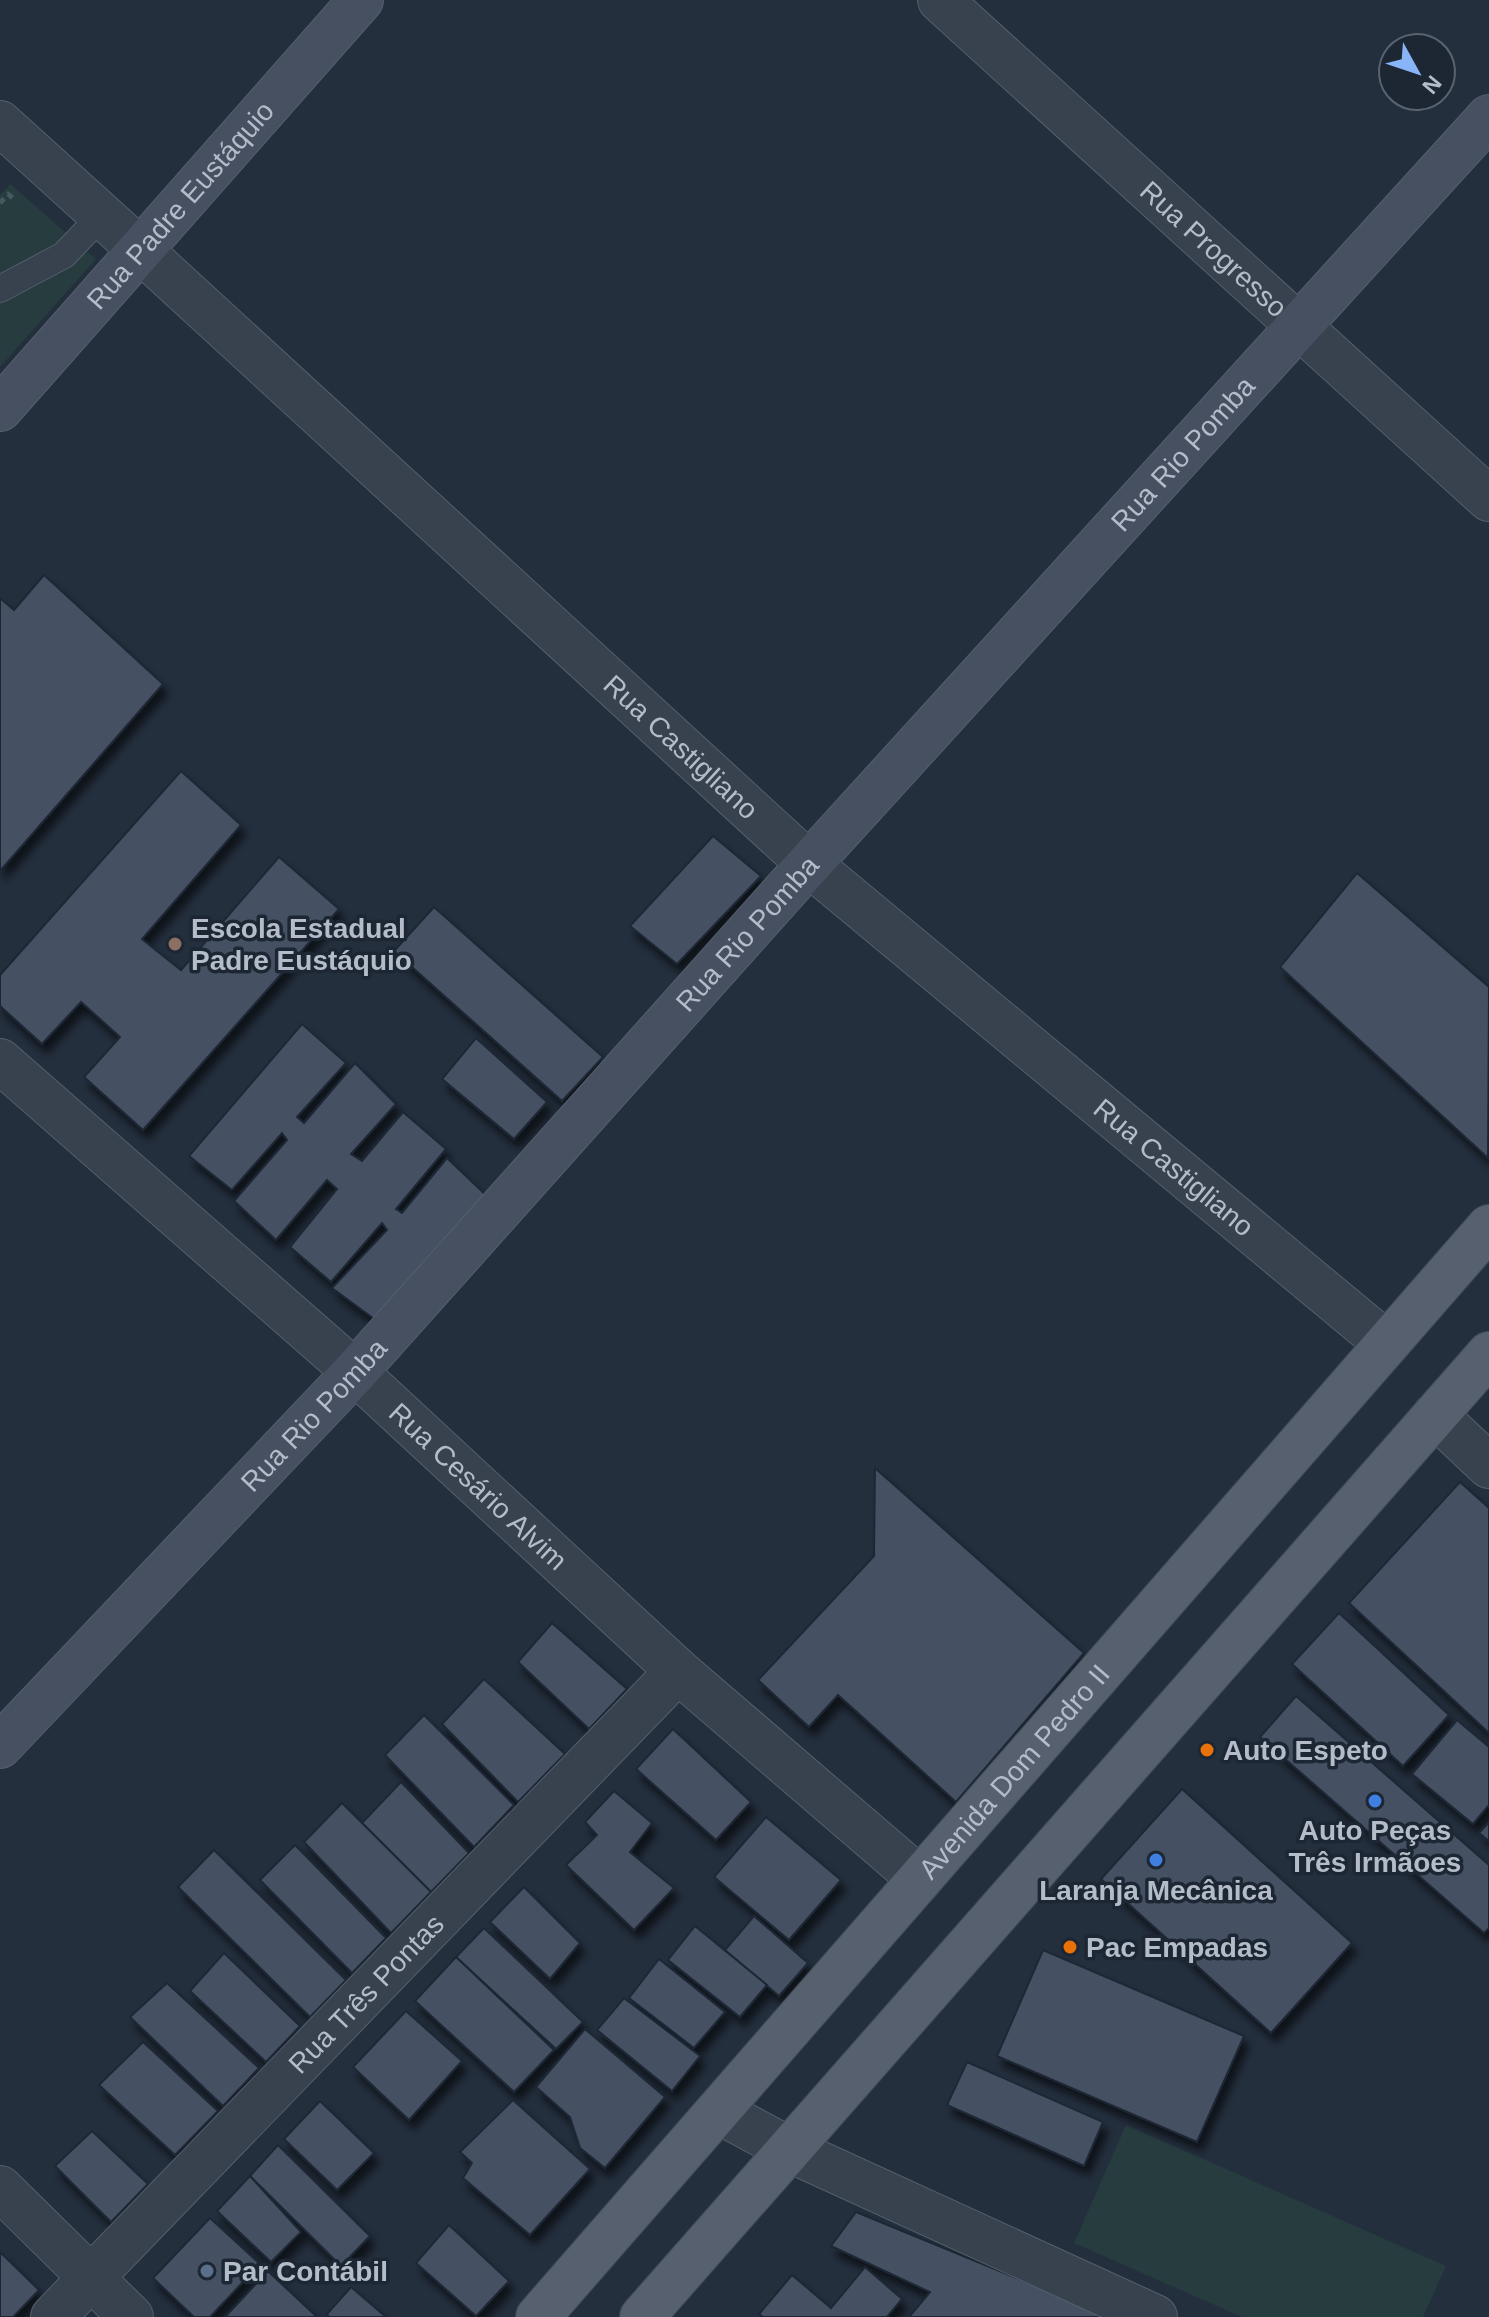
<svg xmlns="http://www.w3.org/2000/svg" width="1489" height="2317" font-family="Arial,sans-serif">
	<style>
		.green { fill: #263c3f }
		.building { fill: #455162; stroke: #1f2835; stroke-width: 2; filter: url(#shadow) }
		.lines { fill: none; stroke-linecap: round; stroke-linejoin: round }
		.service-casing { stroke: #565f6c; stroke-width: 28 }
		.minor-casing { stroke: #565f6c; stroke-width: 46 }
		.tertiary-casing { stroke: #565f6c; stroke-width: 46 }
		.secondary-casing { stroke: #565f6c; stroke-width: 46 }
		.primary-casing { stroke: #414a57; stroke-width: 46 }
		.path { stroke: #44595c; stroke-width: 5; stroke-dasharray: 6 6; stroke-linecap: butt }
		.service { stroke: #38414e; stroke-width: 26 }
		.minor { stroke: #38414e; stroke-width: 44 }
		.tertiary { stroke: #38414e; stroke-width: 44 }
		.secondary { stroke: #465061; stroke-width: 44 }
		.primary { stroke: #56606e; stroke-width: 44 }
		.education-dot { fill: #8d6e63; stroke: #1d2633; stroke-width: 3 }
		.food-dot { fill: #e8710a; stroke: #1d2633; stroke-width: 3 }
		.shop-dot { fill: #3f7fe0; stroke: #1d2633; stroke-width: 3 }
		.service-dot { fill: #5c6f8a; stroke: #1d2633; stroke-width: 3 }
		.labels { text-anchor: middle; stroke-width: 7; stroke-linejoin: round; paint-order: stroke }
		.street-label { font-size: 28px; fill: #b4bcc9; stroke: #1d2633 }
		.poi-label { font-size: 28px; font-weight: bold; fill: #b4bcc9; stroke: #1d2633; text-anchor: start }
	</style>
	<defs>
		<filter id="shadow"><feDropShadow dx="5" dy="9" stdDeviation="4" flood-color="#0009"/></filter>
	</defs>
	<rect width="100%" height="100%" fill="#242f3e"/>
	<g class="green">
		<polygon points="10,184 96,259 0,367 0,195"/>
		<polygon points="1126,2125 1446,2266 1423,2317 1242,2317 1074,2243"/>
	</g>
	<g class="building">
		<polygon points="44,575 163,684 0,871 0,598 14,610"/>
		<polygon points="181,771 241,825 142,939 181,970 279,857 339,909 143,1130 84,1077 120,1037 81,1002 42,1044 0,1006 0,975"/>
		<polygon points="713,836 761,876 677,964 630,926"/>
		<polygon points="1357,873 1489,987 1488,1158 1280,967"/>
		<polygon points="434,907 603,1057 562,1101 394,951"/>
		<polygon points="302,1024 346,1063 297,1117 304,1123 355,1063 396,1104 351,1154 362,1161 403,1112 446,1149 396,1209 402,1213 447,1158 489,1198 381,1324 332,1288 387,1230 382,1223 331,1282 290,1247 337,1189 327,1180 276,1240 234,1201 287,1140 282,1133 232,1190 189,1156"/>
		<polygon points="476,1038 547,1102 514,1139 442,1079"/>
		<polygon points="875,1468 1084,1653 956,1802 838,1695 809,1727 758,1680 874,1556"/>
		<polygon points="1460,1482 1489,1508 1489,1733 1349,1603"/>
		<polygon points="1339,1613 1449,1715 1403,1766 1292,1664"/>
		<polygon points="552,1623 627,1689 589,1729 518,1662"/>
		<polygon points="484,1679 565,1754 518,1802 442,1724"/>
		<polygon points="1296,1696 1489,1865 1489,1928 1484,1933 1260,1737"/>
		<polygon points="424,1715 514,1805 474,1847 385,1755"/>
		<polygon points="1457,1720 1489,1747 1489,1805 1473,1824 1412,1774"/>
		<polygon points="673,1729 751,1802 716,1840 636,1769"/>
		<polygon points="401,1782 469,1853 431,1892 362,1823"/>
		<polygon points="1182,1789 1352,1943 1271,2033 1101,1879"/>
		<polygon points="614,1791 652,1823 630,1852 674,1888 634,1930 566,1865 597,1835 585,1822"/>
		<polygon points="342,1803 431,1892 391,1933 304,1842"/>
		<polygon points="766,1817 841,1880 789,1940 714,1877"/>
		<polygon points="1489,1822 1489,1841 1479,1833"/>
		<polygon points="295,1845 386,1938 352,1973 260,1880"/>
		<polygon points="214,1850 346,1980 310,2017 178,1887"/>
		<polygon points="524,1887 580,1943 550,1979 490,1922"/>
		<polygon points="754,1916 808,1963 779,1996 725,1950"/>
		<polygon points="695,1926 767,1985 740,2017 668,1960"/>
		<polygon points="484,1928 583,2022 556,2049 456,1957"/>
		<polygon points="1043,1950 1244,2036 1197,2142 997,2056"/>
		<polygon points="224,1953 300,2026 266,2062 190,1991"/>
		<polygon points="456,1957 554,2050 514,2092 415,2001"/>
		<polygon points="659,1959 725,2012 694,2048 629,1998"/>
		<polygon points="167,1983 259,2068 223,2106 130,2017"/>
		<polygon points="624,1998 700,2056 672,2091 597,2030"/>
		<polygon points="406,2011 462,2061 409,2120 353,2067"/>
		<polygon points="585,2029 665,2097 605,2168 580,2148 570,2117 536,2087"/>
		<polygon points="143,2042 218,2111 175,2155 99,2085"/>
		<polygon points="967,2062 1103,2122 1084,2166 947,2105"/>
		<polygon points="513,2100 590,2169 530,2235 463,2178 472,2163 460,2152"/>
		<polygon points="320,2101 374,2153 337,2190 284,2139"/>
		<polygon points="92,2131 148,2184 111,2222 55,2166"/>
		<polygon points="278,2145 370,2236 341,2266 250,2176"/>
		<polygon points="250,2176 301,2232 271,2262 217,2211"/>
		<polygon points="856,2212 1111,2317 909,2317 930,2292 831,2246"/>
		<polygon points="210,2218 260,2264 210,2317 194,2317 153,2278"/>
		<polygon points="449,2225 509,2281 476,2316 416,2263"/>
		<polygon points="0,2252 39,2290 13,2317 0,2317"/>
		<polygon points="865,2267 902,2299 887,2317 763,2317 759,2314 792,2275 831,2308"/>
		<polygon points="268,2271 317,2317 225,2317"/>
		<polygon points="351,2287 386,2317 329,2317 327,2314"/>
	</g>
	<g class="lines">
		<defs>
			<polyline id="service" points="0,289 64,255 102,215"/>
			<g id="minor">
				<path id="s1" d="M 139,249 L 809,864 L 1387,1344"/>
				<path id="s2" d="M 0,1061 L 355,1372 L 678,1671 L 920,1879"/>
				<polyline points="1435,1415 1489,1466"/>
				<path id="s3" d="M 53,2317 L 678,1671"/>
			</g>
			<g id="tertiary">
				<path id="s4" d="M 940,0 L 1489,499"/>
				<polyline points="0,123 139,249"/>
				<polyline points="718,2111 790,2150 1155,2317"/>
				<polyline points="0,2188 131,2317"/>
			</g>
			<g id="secondary">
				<path id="s5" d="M 0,409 L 361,0"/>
				<path id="s6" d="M 0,1746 L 355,1372 L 809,864 L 1489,117"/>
			</g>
			<g id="primary">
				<path id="s7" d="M 538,2317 L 1489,1227"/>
				<polyline points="642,2317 1489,1354"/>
			</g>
		</defs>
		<use href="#service" class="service-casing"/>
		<use href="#minor" class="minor-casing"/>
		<use href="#tertiary" class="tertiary-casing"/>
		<use href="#secondary" class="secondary-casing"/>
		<use href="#primary" class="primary-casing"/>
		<polyline class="path" points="0,203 8,194 17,202"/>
		<use href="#service" class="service"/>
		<use href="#minor" class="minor"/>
		<use href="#tertiary" class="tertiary"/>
		<use href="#secondary" class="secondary"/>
		<use href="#primary" class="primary"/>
	</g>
	<circle class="education-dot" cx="175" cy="944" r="8"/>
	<g class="food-dot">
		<circle cx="1207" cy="1750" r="8"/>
		<circle cx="1070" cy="1947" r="8"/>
	</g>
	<g class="shop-dot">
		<circle cx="1375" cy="1801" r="8"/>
		<circle cx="1156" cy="1860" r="8"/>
	</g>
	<circle class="service-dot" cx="207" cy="2271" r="8"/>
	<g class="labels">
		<g class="street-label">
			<text dy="10" stroke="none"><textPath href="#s5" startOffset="272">Rua Padre Eustáquio</textPath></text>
			<text dy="10" stroke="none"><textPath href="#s4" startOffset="370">Rua Progresso</textPath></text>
			<text dy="10" stroke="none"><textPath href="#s6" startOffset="1752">Rua Rio Pomba</textPath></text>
			<text dy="10" stroke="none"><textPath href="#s1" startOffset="736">Rua Castigliano</textPath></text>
			<text dy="10" stroke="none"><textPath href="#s6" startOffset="1104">Rua Rio Pomba</textPath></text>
			<text dy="10" stroke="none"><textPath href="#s1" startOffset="1384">Rua Castigliano</textPath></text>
			<text dy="10" stroke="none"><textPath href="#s6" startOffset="456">Rua Rio Pomba</textPath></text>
			<text dy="10" stroke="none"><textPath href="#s2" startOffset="640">Rua Cesário Alvim</textPath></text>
			<text dy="10" stroke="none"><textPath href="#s7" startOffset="724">Avenida Dom Pedro II</textPath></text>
			<text dy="10" stroke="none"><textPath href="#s3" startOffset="450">Rua Três Pontas</textPath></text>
		</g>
		<g class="poi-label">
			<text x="191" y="938">Escola Estadual<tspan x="191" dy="32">Padre Eustáquio</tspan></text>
			<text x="1223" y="1760">Auto Espeto</text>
			<text x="1375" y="1840" text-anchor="middle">Auto Peças<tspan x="1375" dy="32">Três Irmãoes</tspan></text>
			<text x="1156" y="1900" text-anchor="middle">Laranja Mecânica</text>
			<text x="1086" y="1957">Pac Empadas</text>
			<text x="223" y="2281">Par Contábil</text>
		</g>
	</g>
	<g transform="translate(1417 72) rotate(130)"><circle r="38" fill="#1d2633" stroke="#59626f" stroke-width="2"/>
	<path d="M0-6L14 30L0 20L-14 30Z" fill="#8ab4f8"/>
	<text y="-12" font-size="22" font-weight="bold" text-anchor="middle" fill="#b4bcc9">N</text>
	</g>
</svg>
